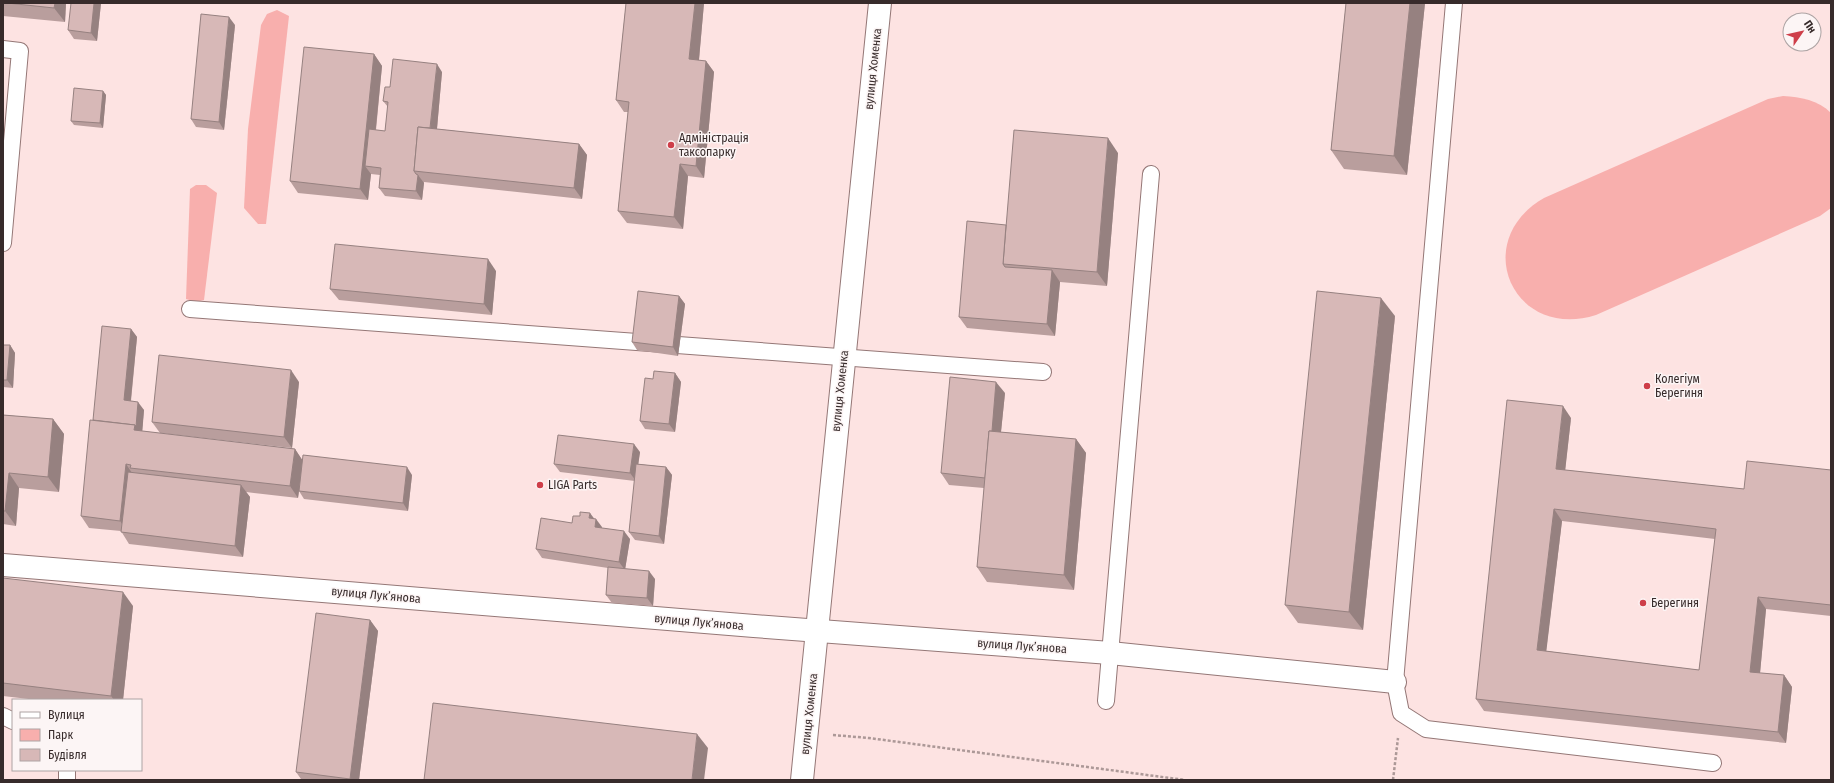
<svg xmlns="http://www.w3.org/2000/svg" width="1834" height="783" font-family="'Fira Sans Condensed',sans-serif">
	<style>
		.green { fill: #f8afad }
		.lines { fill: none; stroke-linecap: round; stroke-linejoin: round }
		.lane-casing { stroke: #947776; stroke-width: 18 }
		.street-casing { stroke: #947776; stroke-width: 24 }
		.path { stroke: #ac9897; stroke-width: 2.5; stroke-dasharray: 3 2; stroke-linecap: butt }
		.lane { stroke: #fff; stroke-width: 16 }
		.street { stroke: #fff; stroke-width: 22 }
		.wall { fill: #b99e9d; fill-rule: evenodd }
		.shaded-wall { fill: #968180 }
		.building { fill: #d7b8b7; stroke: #968180; fill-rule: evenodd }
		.poi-dot { fill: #ce3e49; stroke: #fcf5f5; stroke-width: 1.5 }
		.labels { text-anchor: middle; stroke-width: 3; stroke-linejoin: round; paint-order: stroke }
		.street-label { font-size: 12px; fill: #372b2b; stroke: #fcf5f5 }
		.poi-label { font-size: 12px; fill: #372b2b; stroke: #fcf5f5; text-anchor: start }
	</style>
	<rect width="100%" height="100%" fill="#fde3e2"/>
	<g class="green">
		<polygon points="277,10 289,16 266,224 258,224 244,208 248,129 261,25 267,14"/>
		<path d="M 1783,96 C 1801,97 1818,100 1831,113 L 1831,208 L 1820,216 L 1596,315 C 1513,341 1469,241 1544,198 L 1768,99 Z"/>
		<polygon points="196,185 206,185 217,193 204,300 196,302 186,299 190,189"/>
	</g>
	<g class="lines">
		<defs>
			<g id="lane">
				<polyline points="1454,3 1395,682 1401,713 1426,729 1713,763"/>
				<polyline points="3,49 20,51 3,243"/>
				<polyline points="190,309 1043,372"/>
				<polyline points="1106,701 1151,174"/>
				<polyline points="3,716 13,721"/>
				<polyline points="67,780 67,770"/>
			</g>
			<g id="street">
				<polyline points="3,565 754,626 1110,653 1395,682"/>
				<polyline points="802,780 880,3"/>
			</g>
		</defs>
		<use href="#lane" class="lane-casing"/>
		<use href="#street" class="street-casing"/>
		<g class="path">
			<polyline points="833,735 869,738 1185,780"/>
			<polyline points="1393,780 1398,738"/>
		</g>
		<use href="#lane" class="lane"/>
		<use href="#street" class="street"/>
	</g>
	<g class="wall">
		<polygon points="3,3 66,3 65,22 3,16"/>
		<polygon points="101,3 97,41 74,39 68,30"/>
		<polygon points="626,3 704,3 699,60 706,61 714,72 704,178 688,176 683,229 627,223 618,211 628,112 624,112 616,100"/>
		<polygon points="1346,3 1425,3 1407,175 1344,169 1331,150"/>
		<polygon points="235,25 224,130 196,127 191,119"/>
		<polygon points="374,54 382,66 376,130 385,131 388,107 383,101 390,87 442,72 437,129 579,144 587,155 582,199 424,182 422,200 385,196 379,188 380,175 371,174 368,200 298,193 290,181"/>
		<polygon points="103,91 106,95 103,128 74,125 71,121"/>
		<polygon points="1118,153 1107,286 1060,282 1055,336 967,328 959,317 1006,225"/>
		<polygon points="496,271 492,315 339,300 330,289"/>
		<polygon points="679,296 685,304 678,356 637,350 632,342"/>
		<polygon points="1395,316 1363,630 1298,623 1285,605"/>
		<polygon points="131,329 137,337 131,401 144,410 142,431 295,449 302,460 412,475 408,511 304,499 299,491 298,498 246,492 250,497 243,557 129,544 121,531 89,528 81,516 93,420"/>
		<polygon points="3,345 10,345 15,353 13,388 3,387"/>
		<polygon points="675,373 681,382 675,432 645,429 640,421 653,379"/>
		<polygon points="299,382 292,448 160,433 152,422"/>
		<polygon points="1005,393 1001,432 1076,439 1086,453 1074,590 987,582 977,567 984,488 949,485 941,473"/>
		<polygon points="3,415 53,419 64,434 59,492 19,488 16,526 3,524"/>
		<path d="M 1571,418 L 1565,470 L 1744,489 L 1831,470 L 1831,616 L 1766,609 L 1760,673 L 1784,675 L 1792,687 L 1786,743 L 1484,711 L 1476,699 ZM 1562,521 L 1715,539 L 1699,670 L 1546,651 Z"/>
		<polygon points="640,452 638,464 666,467 672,475 664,544 635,540 629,532 635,481 560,472 554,464"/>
		<polygon points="594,519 602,528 630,539 625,569 655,579 653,606 612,603 606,595 608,568 542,558 536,549 572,523"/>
		<polygon points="3,578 133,606 123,700 37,700 3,696"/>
		<polygon points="370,620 378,631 359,780 300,780 301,779 296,772"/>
	</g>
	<g class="shaded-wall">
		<polygon points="55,3 66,3 65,22 54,8"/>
		<polygon points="94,3 101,3 97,41 91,33"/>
		<polygon points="695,3 704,3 698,70 689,59"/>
		<polygon points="1410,3 1425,3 1407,175 1394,156"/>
		<polygon points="229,17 235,25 224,130 219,122"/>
		<polygon points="374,54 382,66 372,167 365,166 371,174 368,200 360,189"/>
		<polygon points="706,61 714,72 704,178 696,166"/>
		<polygon points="437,64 442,72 436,139 430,131"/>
		<polygon points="103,91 106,95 103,128 100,123"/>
		<polygon points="1108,138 1118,153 1107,286 1097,272"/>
		<polygon points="579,144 587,155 582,199 574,188"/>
		<polygon points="680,164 688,176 683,229 674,217"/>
		<polygon points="418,175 424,183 422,200 416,191"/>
		<polygon points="488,259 496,271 492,315 484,304"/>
		<polygon points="1052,270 1060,282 1055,336 1047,324"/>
		<polygon points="679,296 685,304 678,356 673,347"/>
		<polygon points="1381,298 1395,316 1363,630 1349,612"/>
		<polygon points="131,329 137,337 130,408 124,400"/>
		<polygon points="10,345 15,353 13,388 7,380"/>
		<polygon points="291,370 299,382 292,448 284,437"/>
		<polygon points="675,373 681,382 675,432 669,424"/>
		<polygon points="996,382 1005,393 995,489 987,478"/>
		<polygon points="138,402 144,410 142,435 134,430"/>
		<polygon points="1563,406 1571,418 1564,481 1556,469"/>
		<polygon points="53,419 64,434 59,492 48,477"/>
		<polygon points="1076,439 1086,453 1074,590 1064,575"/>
		<polygon points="634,444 640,452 636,481 630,473"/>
		<polygon points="295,449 303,461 298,498 290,486"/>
		<polygon points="126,464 134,476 128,532 120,521"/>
		<polygon points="407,467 412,475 408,511 403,503"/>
		<polygon points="666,467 672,475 664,544 659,536"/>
		<polygon points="9,473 19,488 16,526 5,511"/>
		<polygon points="241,485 250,497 243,557 235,546"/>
		<polygon points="1554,509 1562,521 1545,662 1537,650"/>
		<polygon points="590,513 596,521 589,518"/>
		<polygon points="596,519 602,527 601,535 595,527"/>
		<polygon points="624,531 630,539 625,570 619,562"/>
		<polygon points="649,571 655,579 653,606 647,598"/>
		<polygon points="123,592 133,606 123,700 114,700 111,696"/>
		<polygon points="1758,597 1766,609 1759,684 1750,672"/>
		<polygon points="370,620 378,631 359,780 350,780 350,779"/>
		<polygon points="1784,675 1792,687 1786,743 1778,732"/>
		<polygon points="697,734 708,748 704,780 692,780"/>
	</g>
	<g class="building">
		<polygon points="7,3 55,3 54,8"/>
		<polygon points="71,3 94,3 91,33 68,30"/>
		<polygon points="626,3 695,3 689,59 706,61 696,166 680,164 674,217 618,211 629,102 616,100"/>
		<polygon points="1346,3 1410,3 1394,156 1331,150"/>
		<polygon points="201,14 229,17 219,122 191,119"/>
		<polygon points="304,47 374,54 360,189 290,181"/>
		<polygon points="393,59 437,64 430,128 418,127 414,171 416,174 418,175 416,191 379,188 381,168 365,166 369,129 385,131 388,102 383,101 385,87 390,87"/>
		<polygon points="74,88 103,91 100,123 71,121"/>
		<polygon points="418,127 579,144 574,188 414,171"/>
		<polygon points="1014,130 1108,138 1097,272 1003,264"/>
		<polygon points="967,221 1006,225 1003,264 1005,267 1052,270 1047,324 959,317"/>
		<polygon points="335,244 488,259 484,304 330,289"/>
		<polygon points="638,291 679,296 673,347 632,342"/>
		<polygon points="1317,291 1381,298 1349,612 1285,605"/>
		<polygon points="102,326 131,329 124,400 138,402 136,427 135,425 93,420"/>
		<polygon points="3,345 10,345 7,380 3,380"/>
		<polygon points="159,355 291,370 284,437 152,422"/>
		<polygon points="654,371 675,373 669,424 640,421 645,378 653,379"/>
		<polygon points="950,377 996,382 992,431 989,431 985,478 941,473"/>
		<path d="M 1507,400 L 1563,406 L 1556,469 L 1744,489 L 1747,461 L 1831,470 L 1831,605 L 1758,597 L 1750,672 L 1784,675 L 1778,732 L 1476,699 ZM 1554,509 L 1716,529 L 1699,670 L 1537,650 Z"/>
		<polygon points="3,415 53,419 48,477 9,473 5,511 3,511"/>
		<polygon points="90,420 135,425 134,430 295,449 290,486 130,468 131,465 126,464 120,521 81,516"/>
		<polygon points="989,431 1076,439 1064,575 977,567"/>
		<polygon points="558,435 634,444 630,473 554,464"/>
		<polygon points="303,455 407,467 403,503 299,491"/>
		<polygon points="636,464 666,467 659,536 629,532"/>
		<polygon points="128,472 241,485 235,546 121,532"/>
		<polygon points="580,512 590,513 589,518 596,519 595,527 624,531 619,562 536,549 541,518 572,523 573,516 580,516"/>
		<polygon points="608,567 649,571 647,598 606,595"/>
		<polygon points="3,578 123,592 111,696 3,683"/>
		<polygon points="316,613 370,620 350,779 296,772"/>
		<polygon points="433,703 697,734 692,780 424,780"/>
	</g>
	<g class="poi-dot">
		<circle cx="671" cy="145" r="4"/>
		<circle cx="1647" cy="386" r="4"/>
		<circle cx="540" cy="485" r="4"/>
		<circle cx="1643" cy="603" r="4"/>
	</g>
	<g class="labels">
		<g class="street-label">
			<text transform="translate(873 69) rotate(-84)" y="4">вулиця Хоменка</text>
			<text transform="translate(840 391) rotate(-84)" y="4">вулиця Хоменка</text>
			<text transform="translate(376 595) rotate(5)" y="4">вулиця Лукʼянова</text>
			<text transform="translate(699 622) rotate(5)" y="4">вулиця Лукʼянова</text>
			<text transform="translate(1022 646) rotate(4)" y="4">вулиця Лукʼянова</text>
			<text transform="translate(809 714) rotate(-84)" y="4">вулиця Хоменка</text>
		</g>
		<g class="poi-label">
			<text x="679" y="142">Адміністрація<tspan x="679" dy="14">таксопарку</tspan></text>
			<text x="1655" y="383">Колегіум<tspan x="1655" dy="14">Берегиня</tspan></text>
			<text x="548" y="489">LIGA Parts</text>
			<text x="1651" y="607">Берегиня</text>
		</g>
	</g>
	<rect width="1834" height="783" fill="none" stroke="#372b2b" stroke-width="8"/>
	<rect x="12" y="699" width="130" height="72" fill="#fcf5f5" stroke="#ada4a4"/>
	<rect x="20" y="712" width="20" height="6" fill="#ffffff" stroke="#ada4a4"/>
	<text x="48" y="719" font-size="12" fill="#372b2b">Вулиця</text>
	<rect x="20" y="729" width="20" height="12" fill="#f8afad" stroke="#ada4a4"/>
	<text x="48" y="739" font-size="12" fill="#372b2b">Парк</text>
	<rect x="20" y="749" width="20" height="12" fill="#d7b8b7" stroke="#ada4a4"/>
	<text x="48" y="759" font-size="12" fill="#372b2b">Будівля</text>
	<g transform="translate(1802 32) rotate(56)"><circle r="19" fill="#fcf5f5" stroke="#ada4a4"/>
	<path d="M0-3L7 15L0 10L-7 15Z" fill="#ce3e49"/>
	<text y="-6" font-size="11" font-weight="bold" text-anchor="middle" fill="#372b2b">Пн</text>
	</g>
</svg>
